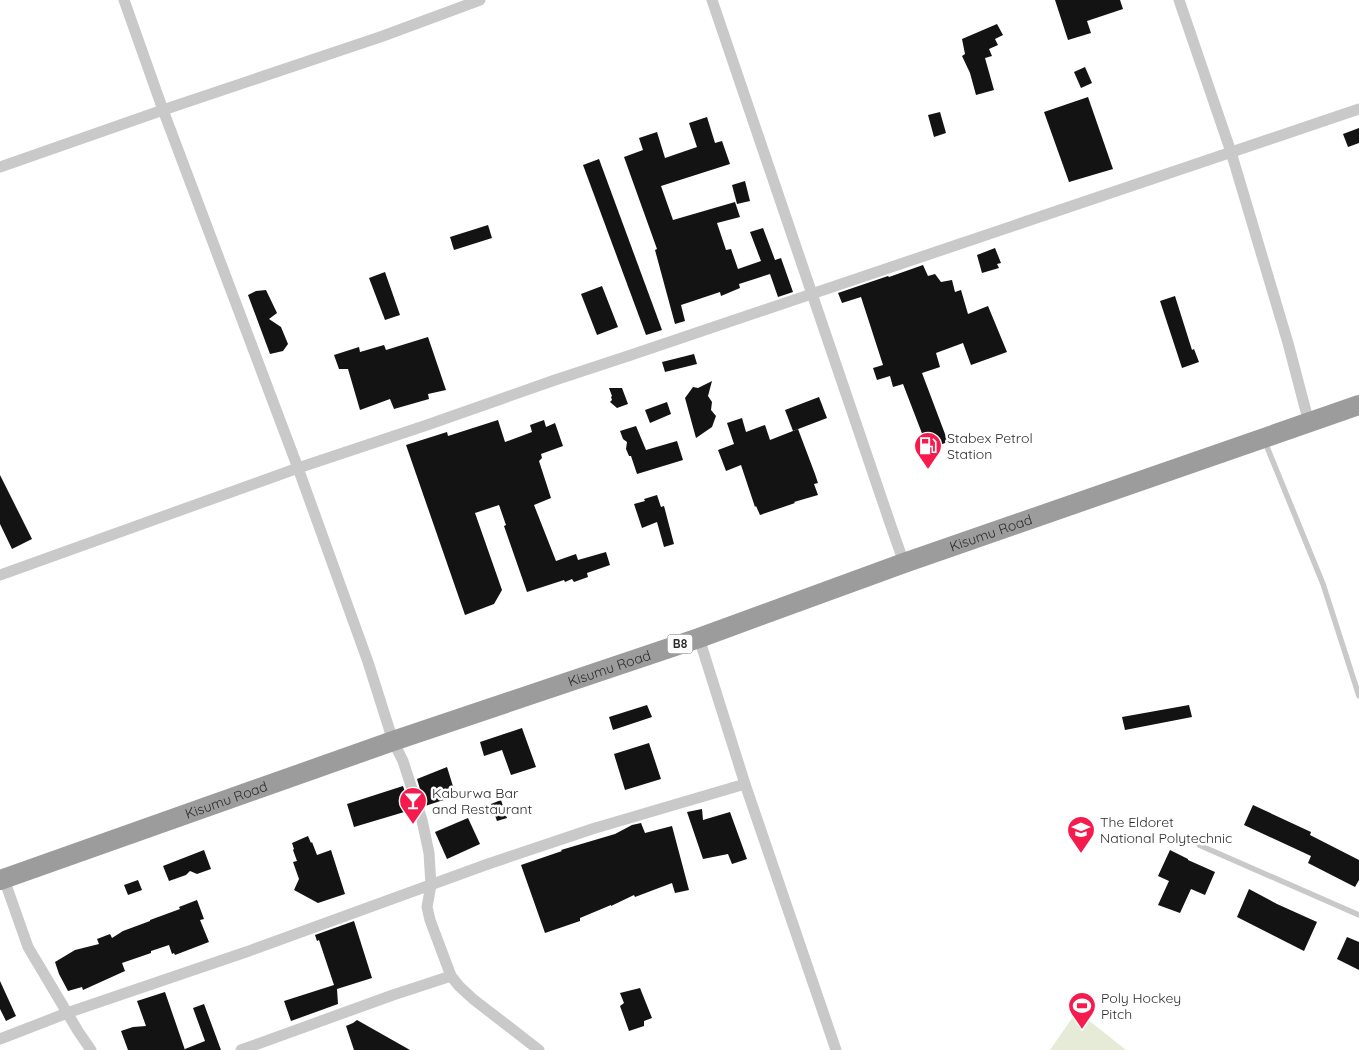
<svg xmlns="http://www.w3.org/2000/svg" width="1359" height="1050" font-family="Quicksand,sans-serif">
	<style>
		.pitch { fill: #e5ebd7 }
		.building { fill: #131313 }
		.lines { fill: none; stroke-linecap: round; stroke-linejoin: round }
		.service { stroke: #c9c9c9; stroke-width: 5.5 }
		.minor { stroke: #c9c9c9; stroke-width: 11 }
		.trunk { stroke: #9c9c9c; stroke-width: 20 }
		.labels { text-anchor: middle; stroke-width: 5; stroke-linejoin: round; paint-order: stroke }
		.shield { fill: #fff; stroke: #6b6b6b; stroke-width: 1 }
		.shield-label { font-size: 12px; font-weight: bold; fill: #2c2c2c }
		.poi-label { font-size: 14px; fill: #2c2c2c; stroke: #fff; text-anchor: start }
		.street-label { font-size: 14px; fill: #2c2c2c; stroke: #fff }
	</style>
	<rect width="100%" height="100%" fill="#fff"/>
	<polygon class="pitch" points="1077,1011 1126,1050 1050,1050"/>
	<g class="building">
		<polygon points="1055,0 1120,0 1123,9 1087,21 1091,33 1068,40"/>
		<polygon points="997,24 1003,35 995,39 998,45 989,49 992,56 985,58 994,90 976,95 970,73 962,56 965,54 962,39"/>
		<polygon points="1085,67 1092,83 1081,88 1074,72"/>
		<polygon points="1088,97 1113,169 1069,182 1044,112"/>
		<polygon points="940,112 946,133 934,137 928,115"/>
		<polygon points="707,117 715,143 722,141 730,164 661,186 673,220 735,202 740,217 717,223 726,250 731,249 738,269 761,261 750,232 763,228 775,260 781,258 793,292 778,297 770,274 739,284 740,288 721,296 720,292 681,305 685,321 675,324 655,250 657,249 624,157 643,150 639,138 657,132 665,158 697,147 689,123"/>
		<polygon points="1359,128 1359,143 1348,147 1343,134"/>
		<polygon points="599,159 662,330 646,335 583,165"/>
		<polygon points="745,181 750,201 737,204 732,185"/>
		<polygon points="488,225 492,238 454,250 450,237"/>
		<polygon points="995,248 1001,263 997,264 999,268 982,273 977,255"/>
		<polygon points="923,265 928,276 935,274 941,282 952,280 955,292 961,290 968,314 988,306 1007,352 971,365 963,343 936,353 940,367 922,373 948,442 928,449 903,384 893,387 890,376 877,380 873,368 883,365 861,297 842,303 838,293 888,276 889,277"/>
		<polygon points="385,272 400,315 385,320 369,278"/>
		<polygon points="602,286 618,327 597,335 581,294"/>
		<polygon points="266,290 277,313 269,319 281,327 288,344 283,351 270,354 248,295 256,291"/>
		<polygon points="1175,296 1192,350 1194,349 1199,362 1182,368 1160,301"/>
		<polygon points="428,337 446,390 428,394 429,399 394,409 390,399 360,410 348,369 339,369 334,355 359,347 360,352 384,345 386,350"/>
		<polygon points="694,354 697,364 665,372 662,362"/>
		<polygon points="712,381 708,396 712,402 711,410 716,416 712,427 696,438 685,398 693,387 698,388"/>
		<polygon points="609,388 622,388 628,404 617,408 610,402 612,400 611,397 612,396"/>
		<polygon points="819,397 827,418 793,431 785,410"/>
		<polygon points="667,402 671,414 650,423 645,410"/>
		<polygon points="742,418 746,432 765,425 770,440 798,429 815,474 818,483 814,484 818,495 794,502 795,503 760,515 756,506 755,507 741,465 726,471 718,450 734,444 727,423"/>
		<polygon points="498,420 505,442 532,432 530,425 544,420 546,427 555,423 563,446 541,454 542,458 539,461 551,498 534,505 556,561 576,554 578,560 606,552 610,565 587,573 588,577 574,582 572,579 565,582 564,580 527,592 504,526 506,525 499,505 475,513 502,590 494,604 465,615 406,445 447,432 448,436"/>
		<polygon points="636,426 646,450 677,441 683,460 637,474 631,456 629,456 626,449 627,442 623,439 620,431"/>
		<polygon points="0,475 32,539 12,549 0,524"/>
		<polygon points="657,495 661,507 664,506 674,544 664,547 657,522 642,528 634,504 645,501 644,499"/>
		<polygon points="647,705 652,717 613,730 609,717"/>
		<polygon points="1189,705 1192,717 1125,730 1122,717"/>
		<polygon points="522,728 536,767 511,775 502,750 484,756 480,742"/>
		<polygon points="649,743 661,779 625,790 614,754"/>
		<polygon points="447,767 456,796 425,806 417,779"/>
		<polygon points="403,786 411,810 354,827 347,804"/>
		<polygon points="501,800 507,818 497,821 491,804"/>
		<polygon points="1253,805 1311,832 1310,835 1359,860 1359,880 1355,887 1308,863 1311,856 1244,825"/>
		<polygon points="702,809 703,820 730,812 747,859 732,864 728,854 703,859 687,812"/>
		<polygon points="468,818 480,844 447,859 435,832"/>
		<polygon points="641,823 645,833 672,826 689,890 675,893 672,883 635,897 634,895 611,906 611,905 580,918 580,921 545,933 521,865 562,851 561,850 615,834 632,825"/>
		<polygon points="308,836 311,843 312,842 317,855 331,850 345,894 318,903 294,890 299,879 293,862 297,861 293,850 294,849 292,843"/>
		<polygon points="204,850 211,869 197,874 190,871 186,875 169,881 163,866"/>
		<polygon points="1170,850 1188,859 1188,860 1215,872 1205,895 1191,889 1180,913 1158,905 1169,881 1158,876"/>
		<polygon points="138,880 142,890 128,895 124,885"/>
		<polygon points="1249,889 1277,904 1317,922 1304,951 1237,917"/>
		<polygon points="197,900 204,919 200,920 209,942 175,955 174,953 172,954 169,945 151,951 151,953 122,963 125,971 83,990 82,987 68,991 59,974 55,962 75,950 99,944 97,939 110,934 112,938 123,931 150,921 150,920 180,909 179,907"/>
		<polygon points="354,921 372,978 337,989 338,1004 291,1021 284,1001 334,985 319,940 317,941 315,935"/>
		<polygon points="1347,937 1359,942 1359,970 1337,959"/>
		<polygon points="0,981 16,1016 6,1021 0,1009"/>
		<polygon points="640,988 652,1018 644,1021 644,1026 629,1031 620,1006 624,1003 620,993"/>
		<polygon points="165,992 185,1050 128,1050 121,1031 133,1027 146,1026 137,1001"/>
		<polygon points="204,1004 221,1050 185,1050 185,1049 205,1041 193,1008"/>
		<polygon points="357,1020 410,1050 354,1050 346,1026 353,1023"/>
	</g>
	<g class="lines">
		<g class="service">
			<polyline points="1265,442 1323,584 1359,696"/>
			<polyline points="1199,845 1359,915"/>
		</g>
		<g class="minor">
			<polyline points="124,0 163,110 298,468 368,662 393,741 403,761 422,820 429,853 431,885 427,907 430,920 451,976 459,986 473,999 539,1050"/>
			<polyline points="712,0 891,526 904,563"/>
			<polyline points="1179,0 1231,152 1288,343 1309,423"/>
			<polyline points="0,167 163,110 383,36 480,0"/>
			<polyline points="0,575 298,468 427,425 555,380 628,356 1359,109"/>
			<polyline points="699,638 745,784 836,1050"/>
			<polyline points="4,879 28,947 78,1031 91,1050"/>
			<polyline points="0,1039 67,1013 249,951 488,864 592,829 745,784"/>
			<polyline points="241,1050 393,995 451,976"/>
		</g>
		<path class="trunk" id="s1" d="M 0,880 L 393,741 L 699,638 L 904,563 L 1359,405"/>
	</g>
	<defs>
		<symbol id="fuel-pin" viewBox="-11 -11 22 30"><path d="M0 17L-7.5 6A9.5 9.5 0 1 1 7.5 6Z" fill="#f51c4d" stroke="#fff"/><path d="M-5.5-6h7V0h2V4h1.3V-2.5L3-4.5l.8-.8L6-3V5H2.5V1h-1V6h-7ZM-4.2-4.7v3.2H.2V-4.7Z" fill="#fff"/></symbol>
		<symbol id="bar-pin" viewBox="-11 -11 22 30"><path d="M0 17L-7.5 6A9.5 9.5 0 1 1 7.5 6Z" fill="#f51c4d" stroke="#fff"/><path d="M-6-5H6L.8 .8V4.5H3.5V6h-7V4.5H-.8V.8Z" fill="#fff"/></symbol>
		<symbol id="university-pin" viewBox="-11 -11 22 30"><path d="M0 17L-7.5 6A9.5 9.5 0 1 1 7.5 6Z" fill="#f51c4d" stroke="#fff"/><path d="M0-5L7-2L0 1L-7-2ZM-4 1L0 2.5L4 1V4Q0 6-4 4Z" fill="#fff"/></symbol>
		<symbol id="stadium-pin" viewBox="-11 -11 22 30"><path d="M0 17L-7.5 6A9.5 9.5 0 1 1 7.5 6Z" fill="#f51c4d" stroke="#fff"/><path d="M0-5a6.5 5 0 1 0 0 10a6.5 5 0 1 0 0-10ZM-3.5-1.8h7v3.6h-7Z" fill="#fff"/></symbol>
	</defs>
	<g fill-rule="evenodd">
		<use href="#fuel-pin" x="912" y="430" width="32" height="43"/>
		<use href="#bar-pin" x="397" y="785" width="32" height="43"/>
		<use href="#university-pin" x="1065" y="814" width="32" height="43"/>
		<use href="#stadium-pin" x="1066" y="990" width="32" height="43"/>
	</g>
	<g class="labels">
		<rect class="shield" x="667.5" y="634.5" width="25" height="19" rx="4"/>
		<g class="shield-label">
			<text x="680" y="648">B8</text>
		</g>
		<g class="poi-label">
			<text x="947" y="443">Stabex Petrol<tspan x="947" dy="16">Station</tspan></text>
			<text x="432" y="798">Kaburwa Bar<tspan x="432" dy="16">and Restaurant</tspan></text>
			<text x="1100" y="827">The Eldoret<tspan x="1100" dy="16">National Polytechnic</tspan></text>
			<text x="1101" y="1003">Poly Hockey<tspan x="1101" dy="16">Pitch</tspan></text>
		</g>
		<g class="street-label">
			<text dy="5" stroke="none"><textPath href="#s1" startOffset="1050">Kisumu Road</textPath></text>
			<text dy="5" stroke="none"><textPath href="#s1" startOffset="645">Kisumu Road</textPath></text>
			<text dy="5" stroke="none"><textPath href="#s1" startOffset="240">Kisumu Road</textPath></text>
		</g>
	</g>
</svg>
